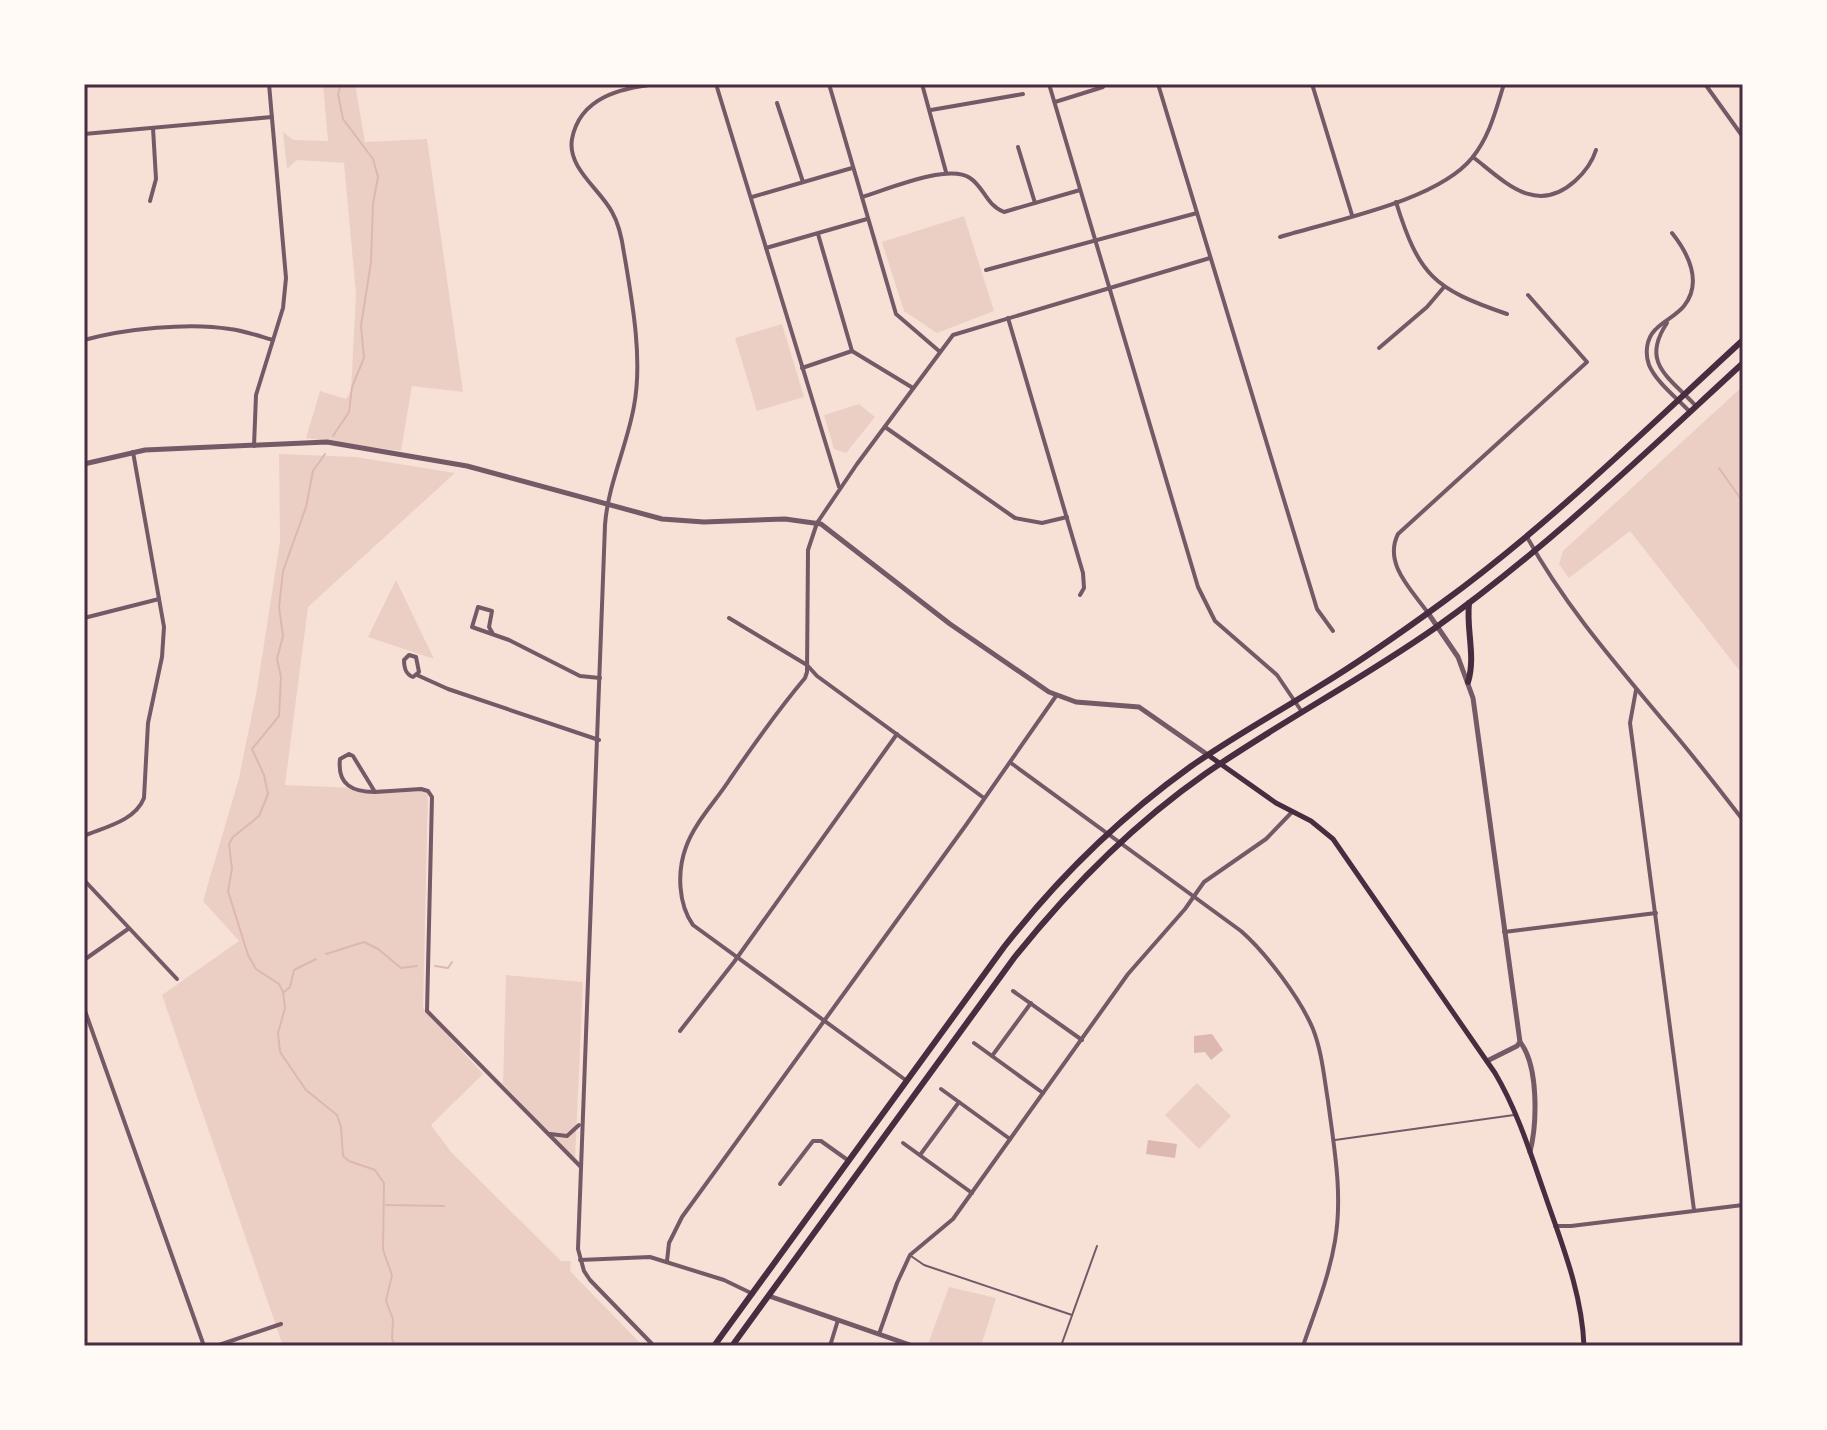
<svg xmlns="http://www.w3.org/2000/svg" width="1827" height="1430" font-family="Helvetica,sans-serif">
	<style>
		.green { fill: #ebcfc5 }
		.water { fill: #dcb8b0 }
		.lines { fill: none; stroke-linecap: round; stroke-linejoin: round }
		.stream { stroke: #dcb8b0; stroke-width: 2 }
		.service { stroke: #755966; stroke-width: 2 }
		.minor { stroke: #755966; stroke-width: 4 }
		.tertiary { stroke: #755966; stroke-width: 5 }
		.secondary { stroke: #4a2c40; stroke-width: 5 }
		.primary { stroke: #4a2c40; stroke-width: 6 }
		.neatline { fill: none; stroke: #4a2c40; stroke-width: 3 }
	</style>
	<rect width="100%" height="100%" fill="#f7e1d7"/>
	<g class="green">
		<polygon points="323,84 355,84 365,142 427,139 463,392 412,386 401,451 306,438 320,391 346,399 351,391 356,294 344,163 297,160 287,169 283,132 293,140 328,141"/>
		<polygon points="964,216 994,311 937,333 904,311 882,242"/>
		<polygon points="782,324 804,397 757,411 735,338"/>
		<polygon points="1743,386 1743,675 1630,531 1569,578 1559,564 1563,551"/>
		<polygon points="859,404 875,417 846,453 834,449 824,415"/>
		<polygon points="279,454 356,457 455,473 308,607 285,785 428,791 423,1008 483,1074 431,1125 451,1152 561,1261 571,1261 570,1271 643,1346 283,1346 162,995 239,941 203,901 239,778 257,689 280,541"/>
		<polygon points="396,580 434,659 368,637"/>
		<polygon points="506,975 583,982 575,1161 503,1084"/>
		<polygon points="1197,1083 1231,1116 1199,1149 1165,1115"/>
		<polygon points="949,1287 996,1298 981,1346 936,1346 928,1344"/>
	</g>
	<g class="water">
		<polygon points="1212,1034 1223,1050 1211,1060 1205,1052 1194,1053 1194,1036"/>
		<polygon points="1148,1140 1177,1144 1175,1158 1146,1154"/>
	</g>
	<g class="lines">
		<g class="stream">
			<polyline points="333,436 349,412 352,387 364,358 361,326 371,262 373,204 378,177 373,159 343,119 338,94 341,84"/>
			<polyline points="325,454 313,471 306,507 283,571 279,607 283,636 277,659 281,677 279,716 252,749 264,775 268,794 259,816 233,837 229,844 232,869 228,891 248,955 256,969 279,984 283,992 285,1008 278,1033 280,1052 306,1090 337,1115 341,1127 343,1156 349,1161 375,1170 384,1183 383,1250 392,1275 386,1301 393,1319 392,1339 395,1346"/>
			<polyline points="1719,468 1743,502"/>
			<polyline points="326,954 364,942 378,949 401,968 417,966"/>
			<polyline points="435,966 448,968 452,962"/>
			<polyline points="284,992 290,987 294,970 316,959"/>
			<polyline points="386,1205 444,1206"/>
		</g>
		<g class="service">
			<polyline points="1335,1140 1514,1115"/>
			<polyline points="911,1256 924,1265 1072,1315"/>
			<polyline points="1061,1346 1097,1246"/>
		</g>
		<g class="minor">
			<polyline points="716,84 839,487"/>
			<polyline points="829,84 896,314 939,351"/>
			<polyline points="922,84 946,172"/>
			<polyline points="1049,84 1198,587 1215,621 1277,675 1302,712"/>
			<polyline points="1158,84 1317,609 1333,631"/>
			<polyline points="1312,84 1352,215"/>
			<polyline points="1705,84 1743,137"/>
			<polyline points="1055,102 1103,87"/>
			<polyline points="777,103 803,182"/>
			<polyline points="931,110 1023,94"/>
			<polyline points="84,134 272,117"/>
			<polyline points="1018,147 1035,203"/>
			<path d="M 1473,157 C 1505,182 1536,216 1575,181 C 1585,172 1592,163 1596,150"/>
			<polyline points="752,197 852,168"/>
			<path d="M 862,197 C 886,190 948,163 970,178 C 984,187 986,205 1004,212 L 1080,190"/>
			<polyline points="150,201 156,179 153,128"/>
			<path d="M 1396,202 C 1419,276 1434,289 1507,314"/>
			<path d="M 1672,233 C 1688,253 1703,282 1684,306 C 1676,316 1663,321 1655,330 C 1646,339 1645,354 1649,365 C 1656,382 1677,398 1690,412"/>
			<polyline points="818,234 852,351 913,388"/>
			<path d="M 1280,237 C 1335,220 1437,201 1472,158 C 1490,136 1496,109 1504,84"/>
			<polyline points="766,248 867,219"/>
			<polyline points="986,270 1197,213"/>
			<polyline points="1008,318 1083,573 1084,588 1080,595"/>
			<path d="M 1667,323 C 1640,363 1669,377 1696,406"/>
			<path d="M 84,340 C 124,329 189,322 230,329 C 245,331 259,336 273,340"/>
			<polyline points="1379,348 1427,307 1444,287"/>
			<polyline points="802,368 852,351"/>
			<polyline points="885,427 1015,518 1042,523 1067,517"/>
			<polyline points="254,446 256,395 283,308 286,278 269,84"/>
			<path d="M 1527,537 C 1565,606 1616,664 1666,724 C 1693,755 1718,788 1743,820"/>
			<path d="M 1428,613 C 1412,590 1383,564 1398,534 L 1587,362 L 1528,295"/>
			<polyline points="84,618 159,599"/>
			<polyline points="729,618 807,665 817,676 984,798"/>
			<polyline points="493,634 489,627 492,611 478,607 472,627 509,640 580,676 600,678"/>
			<path d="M 409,655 L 416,657 L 419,672 L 413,677 C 405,674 404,667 404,660 Z"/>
			<polyline points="417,675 448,689 599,740"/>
			<polyline points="1636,690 1630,723 1694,1210"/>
			<path d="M 349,754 L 353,756 L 375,792 C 353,792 337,785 340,759 Z"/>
			<path d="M 1011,763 L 1241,931 C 1266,953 1300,998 1313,1029 C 1322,1052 1324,1077 1328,1101 C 1334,1147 1343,1194 1335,1241 C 1329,1277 1315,1311 1303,1346"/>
			<polyline points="375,792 421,789 428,791 432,797 427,1011 580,1166"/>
			<path d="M 84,836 C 105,827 135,821 144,798 L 148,723 L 162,657 L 164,627 L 133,452"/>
			<polyline points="84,880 177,979"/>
			<polyline points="1504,932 1656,913"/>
			<polyline points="84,960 128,929"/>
			<polyline points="1013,991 1082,1040"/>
			<polyline points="84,1008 204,1346"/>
			<polyline points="680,1031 734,962 897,734"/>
			<polyline points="974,1043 1043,1093"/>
			<polyline points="992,1056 1031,1003"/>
			<path d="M 907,1081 L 693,925 C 678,904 677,871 686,847 C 695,822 716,801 730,779 C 754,744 778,710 805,678 L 807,672 L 808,550 L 817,523 L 857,464 L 953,335 L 1210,258"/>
			<polyline points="941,1089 1010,1139"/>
			<polyline points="550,1134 567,1136 579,1125"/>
			<polyline points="903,1143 972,1193"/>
			<polyline points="920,1155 959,1102"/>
			<polyline points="780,1184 813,1141 821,1141 849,1161"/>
			<polyline points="1555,1226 1571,1226 1743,1205"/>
			<polyline points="580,1260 650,1257 724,1280 753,1294"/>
			<polyline points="667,1261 669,1243 682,1217 966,825 1056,696"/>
			<polyline points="879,1334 897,1283 910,1255 953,1219 1128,974 1185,909 1204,882 1266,839 1292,812"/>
			<polyline points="216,1346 281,1324"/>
			<path d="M 654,1346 L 590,1280 L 584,1271 L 578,1249 L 605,525 C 608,484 627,446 634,406 C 643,359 632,300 624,253 C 622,239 619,224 612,212 C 600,189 567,168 572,139 C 580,97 621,88 657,84"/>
			<polyline points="830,1346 838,1320"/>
		</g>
		<g class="tertiary">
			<polyline points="84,464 145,450 327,442 467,466 662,519 704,522 785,519 821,524 950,624 1049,692 1076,702 1139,707 1208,755"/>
			<path d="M 1428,613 L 1458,657 L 1473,698 L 1520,1042 C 1539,1066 1537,1124 1530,1152"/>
			<polyline points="1487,1061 1517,1046 1520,1042"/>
			<polyline points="769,1296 913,1346"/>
		</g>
		<path class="secondary" d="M 1208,755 L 1276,803 L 1311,821 L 1333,839 L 1495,1073 C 1517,1110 1530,1152 1544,1192 C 1561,1242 1582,1292 1584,1346"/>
		<g class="primary">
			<path d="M 1468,682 C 1476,656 1466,630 1469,603"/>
			<path d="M 714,1346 L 1004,947 C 1057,879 1119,818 1190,767 C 1231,738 1275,714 1318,687 C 1361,661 1402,632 1443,602 C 1550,524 1645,430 1743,340"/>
			<path d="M 732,1346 L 1014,958 C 1070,888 1132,825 1205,774 C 1280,722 1361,680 1435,628 C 1546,549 1643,455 1743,363"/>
		</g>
	</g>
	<rect width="1827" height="1430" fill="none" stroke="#fffaf5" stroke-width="172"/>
	<rect x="86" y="86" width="1655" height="1258" class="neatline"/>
</svg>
